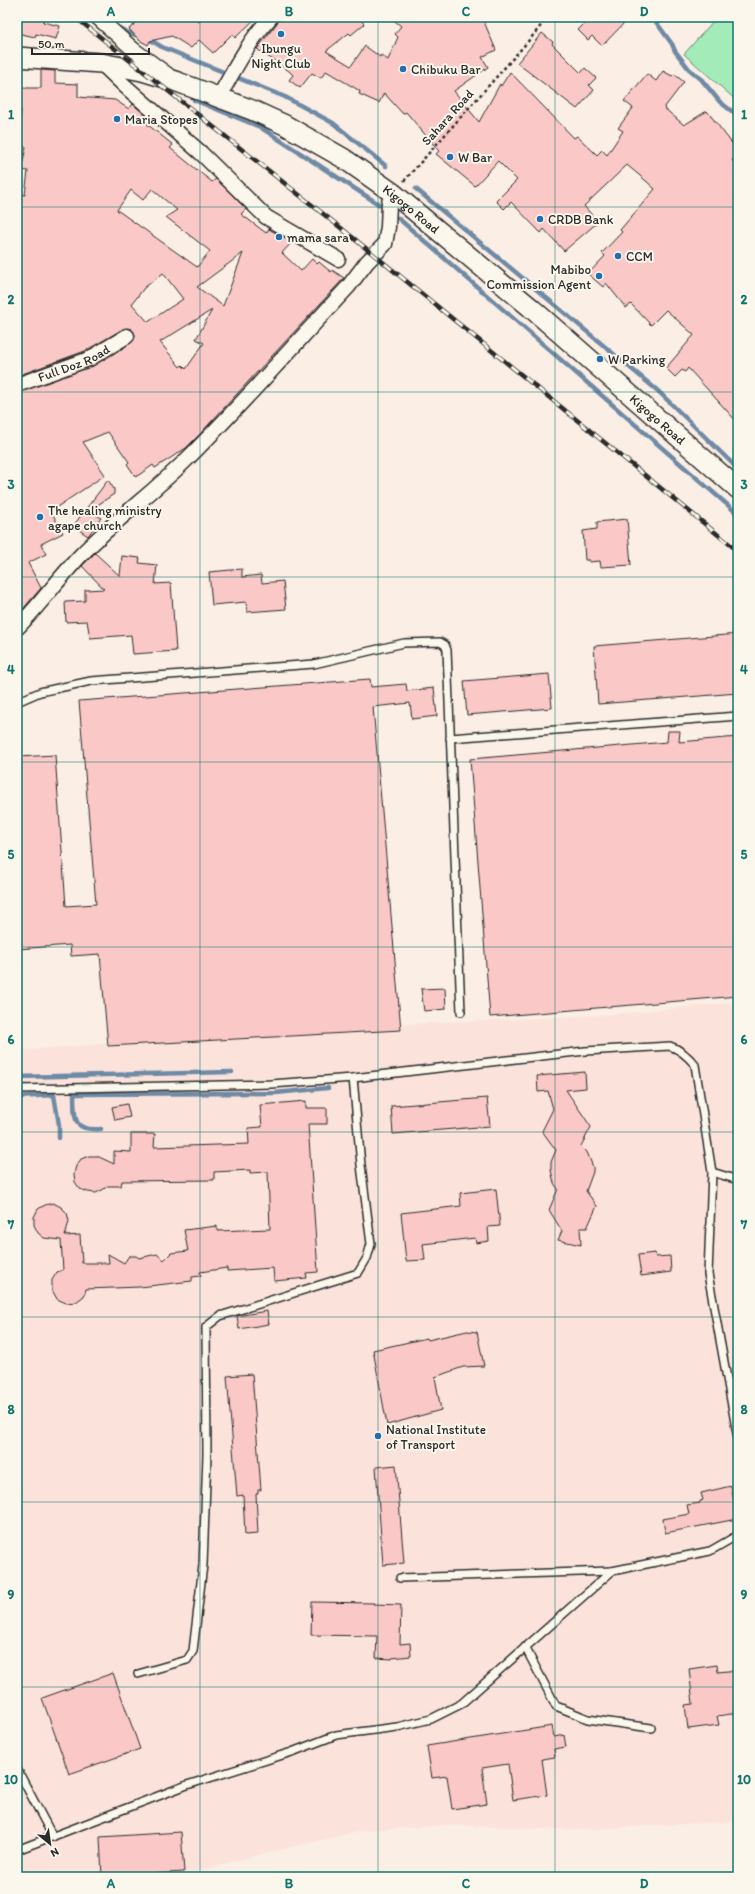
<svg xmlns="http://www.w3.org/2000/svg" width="755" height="1894" font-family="Itim,sans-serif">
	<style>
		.built { fill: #fbe3dc }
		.green { fill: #a3ebb8; stroke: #678b72 }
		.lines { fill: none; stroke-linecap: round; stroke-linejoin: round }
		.stream { stroke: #6e8aa5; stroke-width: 4.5 }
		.building { fill: #fac9c7; stroke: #2b2b2b; fill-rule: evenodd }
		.service-casing { stroke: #2b2b2b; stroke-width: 10 }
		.minor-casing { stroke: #2b2b2b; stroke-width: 17 }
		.secondary-casing { stroke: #2b2b2b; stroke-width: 22 }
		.path { stroke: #2b2b2b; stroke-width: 2.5; stroke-dasharray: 3 3; stroke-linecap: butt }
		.service { stroke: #fbf7ec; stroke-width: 7 }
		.minor { stroke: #fbf7ec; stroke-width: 14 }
		.secondary { stroke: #fbf7ec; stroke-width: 19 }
		.rail-casing { stroke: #2b2b2b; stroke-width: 4.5 }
		.rail { stroke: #fbf7ec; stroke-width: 3; stroke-dasharray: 9; stroke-linecap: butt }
		.grid { fill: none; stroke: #0f766e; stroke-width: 1; stroke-opacity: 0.55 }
		.poi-dot { fill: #1f6fb2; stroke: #fbf7ec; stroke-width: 1.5 }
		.labels { text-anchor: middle; stroke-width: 4; stroke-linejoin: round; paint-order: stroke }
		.poi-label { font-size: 13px; fill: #2b2b2b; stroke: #fbf7ec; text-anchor: start }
		.street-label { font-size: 13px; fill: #2b2b2b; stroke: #fbf7ec }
		.neatline { fill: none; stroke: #0f766e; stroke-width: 1.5 }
		.grid-label { font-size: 13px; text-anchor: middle; font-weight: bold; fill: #0f766e }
	</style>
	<rect width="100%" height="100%" fill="#fbeee5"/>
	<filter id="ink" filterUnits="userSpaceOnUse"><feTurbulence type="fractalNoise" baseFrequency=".025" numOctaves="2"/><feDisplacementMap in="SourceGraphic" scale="8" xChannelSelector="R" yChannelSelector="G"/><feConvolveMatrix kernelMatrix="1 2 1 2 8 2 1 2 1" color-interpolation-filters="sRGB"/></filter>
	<g filter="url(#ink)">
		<polygon class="built" points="738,1002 738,1821 575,1830 447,1825 361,1831 254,1856 176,1877 17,1877 17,1051 238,1032 606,1015"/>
		<polygon class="green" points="717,17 738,17 738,102 684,54"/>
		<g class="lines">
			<g class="stream">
				<polyline points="656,18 656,22 672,44 675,51 689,69 701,79 720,102 738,116"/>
				<polyline points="117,27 129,33 140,36"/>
				<polyline points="147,38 162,47 285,97 333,123 386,166"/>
				<polyline points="194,100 260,127 380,205"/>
				<polyline points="416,189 658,391 738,469"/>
				<polyline points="398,218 738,514"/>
				<polyline points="17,1077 232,1072"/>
				<polyline points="17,1097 54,1095 59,1125 59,1138"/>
				<path d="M 101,1129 C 71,1131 75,1118 74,1094 L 275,1093 L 328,1088"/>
			</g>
		</g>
		<g class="building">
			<polygon points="17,17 44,17 43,22 60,26 56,39 36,34 35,37 17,33"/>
			<polygon points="143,17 194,17 199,22 203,17 257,17 235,38 232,34 213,53 199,40 191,48 172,36 150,41 148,45 139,40 129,29"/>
			<polygon points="279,17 359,17 364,24 351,35 349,33 326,51 351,66 365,46 380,57 381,55 388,60 398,37 395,34 401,26 390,17 482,17 496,50 482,57 488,67 454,91 479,122 500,84 501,86 510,72 574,138 577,136 597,155 602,150 607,155 623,131 618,128 633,108 624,101 647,74 656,81 663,71 672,76 674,74 684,82 664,108 684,125 707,111 738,151 738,155 732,160 738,168 738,423 688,368 685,372 682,370 675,377 666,368 694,335 666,310 651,325 631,304 626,308 606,283 603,287 588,274 605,256 602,253 622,232 620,230 655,189 645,180 627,165 584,206 598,222 564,251 544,229 541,233 511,202 504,209 496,201 517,180 498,161 475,186 436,154 439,151 406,112 403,114 384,93 379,103 359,94 360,91 326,71 321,78 312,73 300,88 289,80 293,75 289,71 257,49 277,23"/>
			<polygon points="591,17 630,17 602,46 592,36 588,40 578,30"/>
			<polygon points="542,33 553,42 552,44 581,73 585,68 596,78 589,85 594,90 577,109 517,63"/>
			<path d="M 41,70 L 55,71 L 55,83 L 78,84 L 78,97 L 115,100 L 129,109 L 133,104 L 151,120 L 147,124 L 173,145 L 170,148 L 212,182 L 216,179 L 246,209 L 241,214 L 266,233 L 269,229 L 292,242 L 282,253 L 301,271 L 312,259 L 317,264 L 319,262 L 331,272 L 332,270 L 344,278 L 199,435 L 186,448 L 155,468 L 153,465 L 136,477 L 127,464 L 129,462 L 108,432 L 83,442 L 105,475 L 51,511 L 63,533 L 41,544 L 46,554 L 28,563 L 41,588 L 17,616 L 17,393 L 93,366 L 131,343 L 135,336 L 131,329 L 123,329 L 85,351 L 17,376 L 17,194 L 25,195 L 28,171 L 21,170 L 26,147 L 18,146 L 21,110 L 17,110 L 17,88 L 41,88 ZM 152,189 L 177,210 L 166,217 L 210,251 L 197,267 L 117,210 L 131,190 L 143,200 ZM 243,253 L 223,306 L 197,287 ZM 163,273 L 183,299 L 148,322 L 132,304 L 144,288 ZM 212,310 L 196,339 L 204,343 L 186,369 L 182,365 L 180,367 L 160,342 Z"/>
			<polygon points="108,480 114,489 114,494 90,510 101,518 88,536 73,526"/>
			<polygon points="627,519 631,565 601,567 600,561 589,562 589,560 585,560 583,531 597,529 597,522"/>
			<polygon points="95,553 120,576 122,556 140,558 139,563 157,565 155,584 171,583 176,651 133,654 131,635 90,638 87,621 66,622 65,602 85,601 85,590 104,589 82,566"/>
			<polygon points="242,569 242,577 261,575 262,583 283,581 286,609 247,612 246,602 212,605 209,572"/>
			<polygon points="738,634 738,693 598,704 594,646"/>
			<polygon points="549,674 552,708 467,715 464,681"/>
			<polygon points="370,679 371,687 406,684 407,691 434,688 437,716 412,719 410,703 373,707 401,1030 108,1046 100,954 71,956 70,945 18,949 17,757 55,755 66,906 96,904 79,701"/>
			<polygon points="668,731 680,731 679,742 738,737 738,996 490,1017 470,759 667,742"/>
			<polygon points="445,988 446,1009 424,1011 421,989"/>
			<polygon points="585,1072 586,1088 566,1090 591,1127 581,1146 587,1152 593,1167 593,1172 586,1191 597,1206 587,1228 580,1228 581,1245 558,1240 562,1231 549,1210 558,1189 554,1183 551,1170 551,1162 556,1150 542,1131 553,1109 548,1091 538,1092 537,1076"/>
			<polygon points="487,1098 490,1126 393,1134 391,1106"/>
			<polygon points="306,1101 306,1108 327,1108 327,1124 308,1124 318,1272 306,1273 307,1278 274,1281 273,1268 227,1271 227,1268 200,1272 201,1276 192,1277 192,1281 140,1287 86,1289 84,1296 76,1302 66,1303 57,1299 52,1290 52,1280 57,1272 63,1270 61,1240 44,1238 38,1233 34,1225 34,1217 38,1209 45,1205 53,1203 61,1207 67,1213 69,1221 65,1236 80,1235 82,1263 109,1263 108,1254 124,1263 129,1256 136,1256 139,1258 157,1254 164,1260 171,1253 188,1251 184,1230 217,1226 217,1231 270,1229 268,1172 250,1173 250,1170 214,1172 214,1180 122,1181 121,1186 107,1186 104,1189 96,1193 88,1192 80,1189 75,1182 74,1174 76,1166 81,1159 89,1156 97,1156 114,1164 114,1151 131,1152 131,1134 155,1134 154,1147 249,1144 248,1128 262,1127 260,1105"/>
			<polygon points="127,1104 130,1117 115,1120 112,1107"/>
			<polygon points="496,1189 500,1226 488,1227 489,1241 476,1243 475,1238 423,1244 425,1260 406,1261 401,1213 461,1206 460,1193"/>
			<polygon points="655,1253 656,1257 670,1256 671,1272 641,1276 638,1255"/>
			<polygon points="267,1311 269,1324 239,1329 237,1316"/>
			<polygon points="467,1331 477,1332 484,1366 463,1367 435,1377 441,1410 387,1425 373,1350 427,1338 428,1340"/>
			<polygon points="252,1374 261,1490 258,1490 258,1494 256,1494 258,1534 245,1535 243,1495 237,1496 227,1376"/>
			<polygon points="396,1465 404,1563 383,1565 376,1467"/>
			<polygon points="731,1486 737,1519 665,1533 663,1519 689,1514 687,1505 700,1503 700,1501 703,1500 701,1493"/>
			<polygon points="312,1602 374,1603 373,1604 401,1605 400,1644 410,1643 411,1656 392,1658 392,1659 376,1658 377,1636 311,1635"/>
			<polygon points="717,1665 718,1672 738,1670 738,1713 717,1716 719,1725 688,1729 685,1705 693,1704 689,1669"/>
			<polygon points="113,1673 140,1749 69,1774 42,1698"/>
			<polygon points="552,1726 554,1737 564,1735 566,1747 554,1749 555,1757 542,1759 547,1795 513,1800 508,1764 482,1768 487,1804 452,1809 447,1776 432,1778 427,1746"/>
			<polygon points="181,1832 184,1872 102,1877 100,1837"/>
		</g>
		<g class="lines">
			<defs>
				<g id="service">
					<polyline points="17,702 40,692 91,681 314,664 404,643 440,642 445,645 447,650 461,1012"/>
					<polyline points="450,738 738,716"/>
					<path d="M 17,1089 L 271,1084 L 353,1078 L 585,1051 L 670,1046 C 681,1050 688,1056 695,1065 L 712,1172 L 738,1180"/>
					<polyline points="712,1172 708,1274 738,1439"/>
					<polyline points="400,1578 612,1571"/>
					<polyline points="525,1647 556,1706 588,1719 651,1728"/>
					<polyline points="138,1674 187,1660 193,1651 203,1565 207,1455 206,1327 220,1316 358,1273 367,1258 371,1244 361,1165 353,1078"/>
					<polyline points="17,1769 53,1837"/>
					<polyline points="17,1850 187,1785 292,1752 336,1735 397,1727 431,1719 461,1704 612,1571 710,1551 738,1535"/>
				</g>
				<g id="minor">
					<polyline points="97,17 134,50 168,75"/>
					<polyline points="101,63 125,86 201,153 266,217 338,259"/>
					<path d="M 219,97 C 234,70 250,39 271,17"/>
					<path id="s1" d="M 17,385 L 89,359 L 127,336"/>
					<path d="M 17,628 C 40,605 59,578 81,555 C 113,522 151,494 184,462 C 241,406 294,345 348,287 L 367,262 L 385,244 L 388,227 L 389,202 L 393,193"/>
				</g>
				<g id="secondary">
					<path id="s2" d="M 17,57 L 101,63 L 142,71 L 175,81 L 252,110 L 285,125 L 343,158 L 393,193 L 530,307 L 738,489"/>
				</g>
			</defs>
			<use href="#service" class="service-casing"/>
			<use href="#minor" class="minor-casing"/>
			<use href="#secondary" class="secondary-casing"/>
			<polyline class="path" points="404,181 531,38 543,23 545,17"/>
			<use href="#service" class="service"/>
			<use href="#minor" class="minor"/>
			<use href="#secondary" class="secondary"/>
			<defs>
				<polyline id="rail" points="75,17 341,228 738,551"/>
			</defs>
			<use href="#rail" class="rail-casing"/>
			<use href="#rail" class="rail"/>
		</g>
	</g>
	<path class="grid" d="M 200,17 L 200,1877M 378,17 L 378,1877M 555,17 L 555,1877M 17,207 L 738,207M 17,392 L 738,392M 17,577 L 738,577M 17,762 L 738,762M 17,947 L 738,947M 17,1132 L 738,1132M 17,1317 L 738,1317M 17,1502 L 738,1502M 17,1687 L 738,1687"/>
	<g class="poi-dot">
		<circle cx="281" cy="34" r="4"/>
		<circle cx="403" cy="69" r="4"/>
		<circle cx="117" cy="119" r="4"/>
		<circle cx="450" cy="157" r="4"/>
		<circle cx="540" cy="219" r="4"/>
		<circle cx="279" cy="237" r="4"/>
		<circle cx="618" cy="256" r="4"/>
		<circle cx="599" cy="276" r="4"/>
		<circle cx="600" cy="359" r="4"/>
		<circle cx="40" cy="517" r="4"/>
		<circle cx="378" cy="1436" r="4"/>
	</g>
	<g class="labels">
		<g class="poi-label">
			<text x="281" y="53" text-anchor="middle">Ibungu<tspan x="281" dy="15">Night Club</tspan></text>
			<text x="411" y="74">Chibuku Bar</text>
			<text x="125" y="124">Maria Stopes</text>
			<text x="458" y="162">W Bar</text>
			<text x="548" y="224">CRDB Bank</text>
			<text x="287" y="242">mama sara</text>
			<text x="626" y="261">CCM</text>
			<text x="591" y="274" text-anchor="end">Mabibo<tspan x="591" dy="15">Commission Agent</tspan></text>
			<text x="608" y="364">W Parking</text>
			<text x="48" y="515">The healing ministry<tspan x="48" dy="15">agape church</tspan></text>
			<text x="386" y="1434">National Institute<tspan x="386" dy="15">of Transport</tspan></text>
		</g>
		<g class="street-label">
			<text transform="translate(447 117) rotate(-48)" y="5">Sahara Road</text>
			<text dy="5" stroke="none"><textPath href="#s2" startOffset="431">Kigogo Road</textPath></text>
			<text dy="5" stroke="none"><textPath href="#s1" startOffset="61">Full Doz Road</textPath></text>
			<text dy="5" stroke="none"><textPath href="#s2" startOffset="755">Kigogo Road</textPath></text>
		</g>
	</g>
	<rect width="755" height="1894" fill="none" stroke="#fbf7ec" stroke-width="44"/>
	<g transform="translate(50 1844) rotate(151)" stroke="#fbf7ec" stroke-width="3" paint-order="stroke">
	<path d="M0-3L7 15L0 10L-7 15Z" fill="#2b2b2b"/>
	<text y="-6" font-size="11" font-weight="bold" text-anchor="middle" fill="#2b2b2b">N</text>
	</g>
	<path d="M32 48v6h117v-6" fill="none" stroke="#2b2b2b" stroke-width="2"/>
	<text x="38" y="48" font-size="12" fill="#2b2b2b" stroke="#fbf7ec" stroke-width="3" paint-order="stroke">50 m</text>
	<rect x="22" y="22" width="711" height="1850" class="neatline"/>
	<g class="grid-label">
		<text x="111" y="16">A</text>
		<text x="289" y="16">B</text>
		<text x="466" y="16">C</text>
		<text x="644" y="16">D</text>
		<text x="11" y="119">1</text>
		<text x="744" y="119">1</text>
		<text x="11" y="304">2</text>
		<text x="744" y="304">2</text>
		<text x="11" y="489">3</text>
		<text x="744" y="489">3</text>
		<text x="11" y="674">4</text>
		<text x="744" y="674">4</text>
		<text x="11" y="859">5</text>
		<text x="744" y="859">5</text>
		<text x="11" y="1044">6</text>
		<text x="744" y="1044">6</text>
		<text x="11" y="1229">7</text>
		<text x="744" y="1229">7</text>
		<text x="11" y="1414">8</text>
		<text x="744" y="1414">8</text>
		<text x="11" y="1599">9</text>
		<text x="744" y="1599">9</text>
		<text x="11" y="1784">10</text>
		<text x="744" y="1784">10</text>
		<text x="111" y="1888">A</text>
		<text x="289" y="1888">B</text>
		<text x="466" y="1888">C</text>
		<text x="644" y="1888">D</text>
	</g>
</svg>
